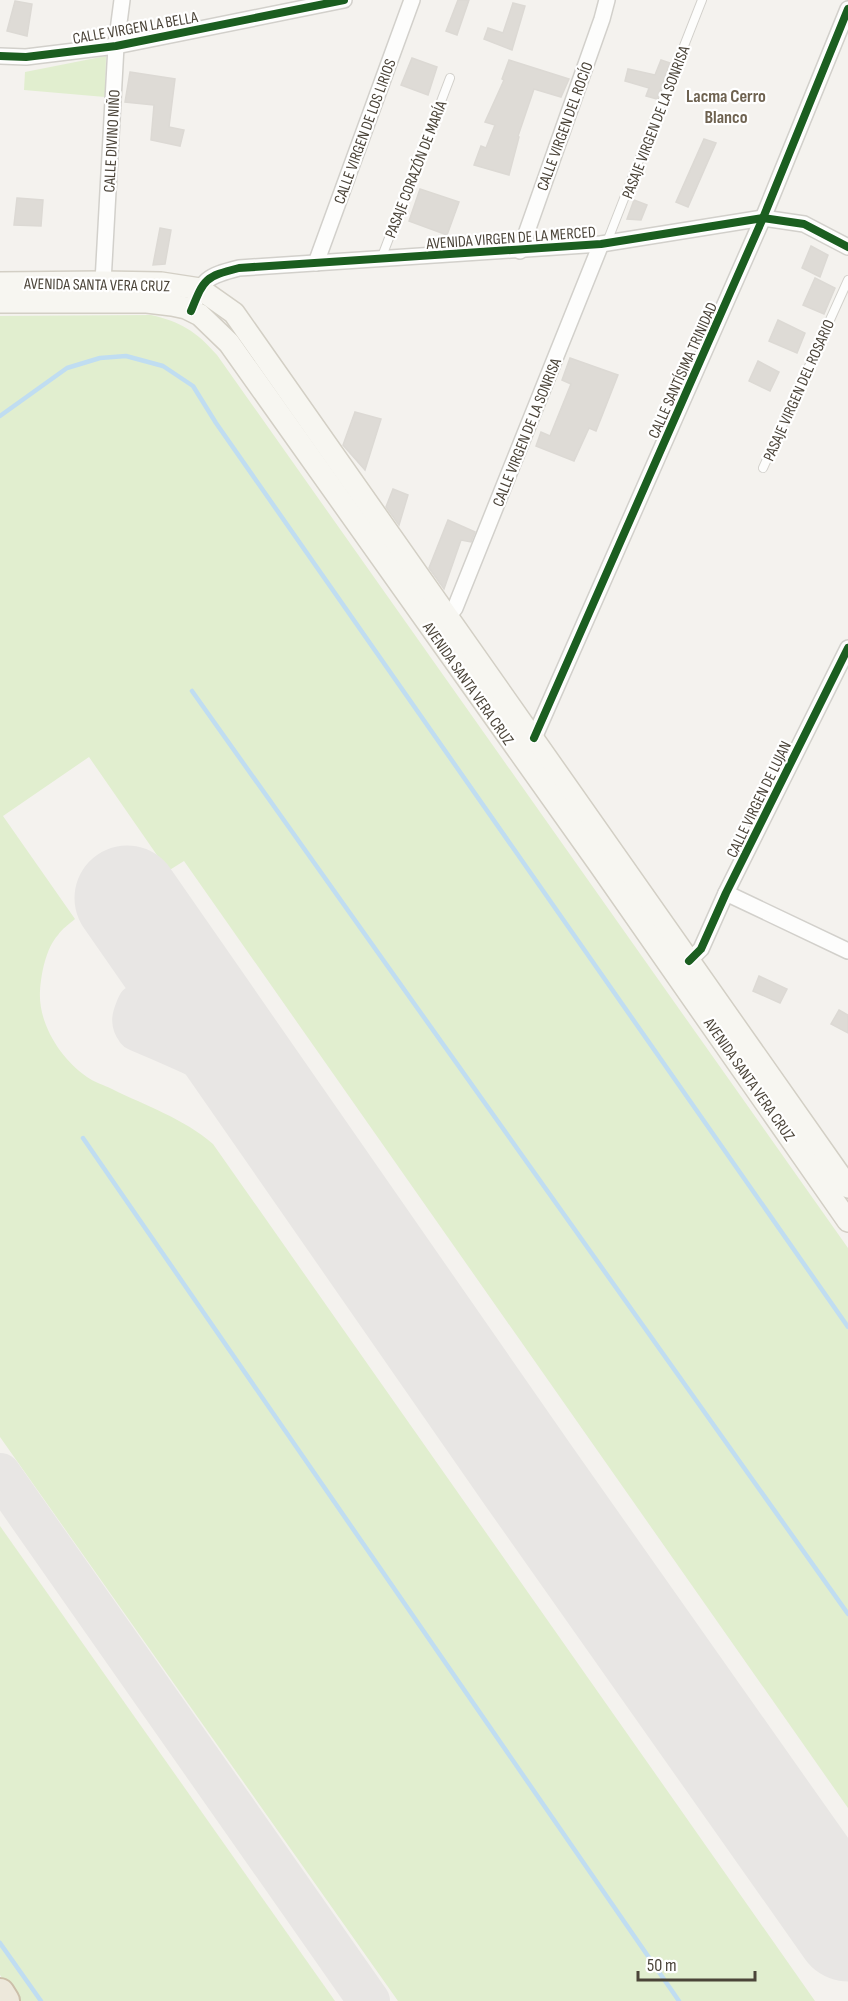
<svg xmlns="http://www.w3.org/2000/svg" width="848" height="2001" font-family="'Sofia Sans Condensed',sans-serif">
	<style>
		.green { fill: #e1eecf }
		.lines { fill: none; stroke-linecap: round; stroke-linejoin: round }
		.stream { stroke: #c0ddf1; stroke-width: 4.5 }
		.taxiway { stroke: #e8e6e4; stroke-width: 42 }
		.runway { stroke: #e8e6e4; stroke-width: 105 }
		.building { fill: #dedbd6; stroke: #dcd9d4; stroke-width: 1.5 }
		.lane-casing { stroke: #d2d0cb; stroke-width: 10 }
		.street-casing { stroke: #d2d0cb; stroke-width: 18 }
		.secondary-casing { stroke: #d3cfc5; stroke-width: 24 }
		.highway-casing { stroke: #ccbfa9; stroke-width: 32 }
		.lane { stroke: #fdfdfc; stroke-width: 8 }
		.street { stroke: #fdfdfc; stroke-width: 15 }
		.secondary { stroke: #f7f6f1; stroke-width: 21 }
		.highway { stroke: #ede8db; stroke-width: 28 }
		.cycleway-casing { stroke: #fff; stroke-width: 11 }
		.cycleway { stroke: #1b5e20; stroke-width: 8 }
		.labels { text-anchor: middle; stroke-width: 4.5; stroke-linejoin: round; paint-order: stroke }
		.street-label { font-size: 16px; fill: #4b4439; stroke: #fff }
		.neighbourhood-label { font-size: 18px; font-weight: bold; fill: #6e6250; stroke: #fff }
	</style>
	<rect width="100%" height="100%" fill="#f4f2ee"/>
	<g class="green">
		<polygon points="106,56 105,97 24,90 25,72"/>
		<path d="M 151,315 C 181,322 196,331 217,355 L 848,1248 L 848,1808 L 184,861 L 168,871 L 89,757 L 3,816 L 75,919 C 69,924 62,929 58,935 C 46,948 41,974 40,991 C 38,1024 61,1059 87,1077 C 94,1082 104,1085 112,1089 C 146,1106 183,1118 213,1144 L 815,2001 L 398,2001 L 0,1437 L 0,316 Z"/>
		<polygon points="0,1526 335,2001 18,2001 0,1975"/>
	</g>
	<g class="lines">
		<g class="stream">
			<polyline points="0,416 67,368 100,358 126,356 163,366 193,386 216,423 848,1327"/>
			<polyline points="192,691 848,1614"/>
			<polyline points="83,1138 679,2001"/>
			<polyline points="0,1943 41,2001"/>
		</g>
		<g class="taxiway">
			<path d="M 138,1005 C 134,1015 130,1021 137,1030 C 180,1049 224,1066 263,1094"/>
			<polyline points="0,1474 369,2001"/>
		</g>
		<polyline class="runway" points="127,898 528,1475 848,1929"/>
	</g>
	<g class="building">
		<polygon points="458,0 469,0 457,35 446,31"/>
		<polygon points="15,1 32,4 27,36 7,31"/>
		<polygon points="513,3 525,6 512,50 484,39 488,28 503,33"/>
		<polygon points="412,58 437,67 428,95 401,85"/>
		<polygon points="509,60 569,79 561,97 534,89 518,136 519,137 509,175 474,165 481,146 486,148 495,125 485,122 504,80 502,79"/>
		<polygon points="661,60 670,63 657,99 646,96 649,88 625,81 628,69 655,75"/>
		<polygon points="130,72 175,79 169,127 184,130 180,146 151,140 154,105 125,102"/>
		<polygon points="704,139 716,143 688,207 676,202"/>
		<polygon points="420,189 459,202 447,235 409,221"/>
		<polygon points="17,198 43,200 41,226 14,225"/>
		<polygon points="634,200 647,205 641,220 627,219"/>
		<polygon points="160,228 171,230 165,264 153,265"/>
		<polygon points="811,246 828,255 820,277 802,268"/>
		<polygon points="815,278 835,288 824,314 803,305"/>
		<polygon points="778,320 805,333 797,353 769,341"/>
		<polygon points="570,358 618,375 596,431 589,428 574,461 536,446 541,432 550,436 571,384 562,380"/>
		<polygon points="758,361 779,372 770,391 749,381"/>
		<polygon points="355,412 381,419 365,470 343,445"/>
		<polygon points="393,489 408,495 399,525 386,507"/>
		<polygon points="448,520 475,532 471,542 461,540 444,589 429,568"/>
		<polygon points="759,976 787,989 780,1003 753,991"/>
		<polygon points="839,1010 848,1015 848,1033 831,1024"/>
	</g>
	<g class="lines">
		<defs>
			<g id="lane">
				<polyline points="607,242 702,0"/>
				<polyline points="381,259 450,78"/>
				<polyline points="763,468 848,280"/>
			</g>
			<g id="street">
				<polyline points="0,56 26,57 116,46 344,0"/>
				<polyline points="520,251 602,19 607,0"/>
				<polyline points="316,263 412,0"/>
				<polyline points="103,282 116,46 122,0"/>
				<path d="M 191,311 C 204,279 204,277 239,268 L 601,244 L 763,218 L 804,224 L 848,247"/>
				<polyline points="447,618 455,608 601,244"/>
				<polyline points="534,738 763,218 848,9"/>
				<polyline points="726,893 848,951"/>
				<polyline points="689,961 701,949 726,893 848,648"/>
			</g>
			<g id="secondary">
				<polyline points="0,283 103,282 161,283 200,289 234,313 848,1187"/>
				<polyline points="0,302 147,302 172,305 186,308 200,315 229,343 599,864 848,1221"/>
			</g>
			<polyline id="highway" points="0,1993 5,2001"/>
		</defs>
		<use href="#lane" class="lane-casing"/>
		<use href="#street" class="street-casing"/>
		<use href="#secondary" class="secondary-casing"/>
		<use href="#highway" class="highway-casing"/>
		<use href="#lane" class="lane"/>
		<use href="#street" class="street"/>
		<use href="#secondary" class="secondary"/>
		<use href="#highway" class="highway"/>
		<defs>
			<g id="cycleway">
				<polyline points="0,56 26,57 116,46 344,0"/>
				<path d="M 191,311 C 204,279 204,277 239,268 L 601,244 L 763,218 L 804,224 L 848,247"/>
				<polyline points="534,738 763,218 848,9"/>
				<polyline points="689,961 701,949 726,893 848,648"/>
			</g>
		</defs>
		<use href="#cycleway" class="cycleway-casing"/>
		<use href="#cycleway" class="cycleway"/>
	</g>
	<g class="labels">
		<g class="street-label">
			<text transform="translate(135 27) rotate(-10)" y="6">CALLE VIRGEN LA BELLA</text>
			<text transform="translate(655 122) rotate(-69)" y="6">PASAJE VIRGEN DE LA SONRISA</text>
			<text transform="translate(564 126) rotate(-70)" y="6">CALLE VIRGEN DEL ROCÍO</text>
			<text transform="translate(364 131) rotate(-70)" y="6">CALLE VIRGEN DE LOS LIRIOS</text>
			<text transform="translate(111 141) rotate(-87)" y="6">CALLE DIVINO NIÑO</text>
			<text transform="translate(415 169) rotate(-69)" y="6">PASAJE CORAZÓN DE MARÍA</text>
			<text transform="translate(511 237) rotate(-4)" y="6">AVENIDA VIRGEN DE LA MERCED</text>
			<text transform="translate(97 284) rotate(1)" y="6">AVENIDA SANTA VERA CRUZ</text>
			<text transform="translate(682 370) rotate(-66)" y="6">CALLE SANTÍSIMA TRINIDAD</text>
			<text transform="translate(798 390) rotate(-66)" y="6">PASAJE VIRGEN DEL ROSARIO</text>
			<text transform="translate(526 432) rotate(-68)" y="6">CALLE VIRGEN DE LA SONRISA</text>
			<text transform="translate(469 683) rotate(55)" y="6">AVENIDA SANTA VERA CRUZ</text>
			<text transform="translate(758 799) rotate(-64)" y="6">CALLE VIRGEN DE LUJAN</text>
			<text transform="translate(750 1079) rotate(55)" y="6">AVENIDA SANTA VERA CRUZ</text>
		</g>
		<g class="neighbourhood-label">
			<text x="726" y="102">Lacma Cerro<tspan x="726" dy="21">Blanco</tspan></text>
		</g>
	</g>
	<path d="M638 1971v9h117v-9" fill="none" stroke="#4b4439" stroke-width="3"/>
	<text x="647" y="1971" font-size="18" fill="#4b4439" stroke="#ffffff" stroke-width="4.5" paint-order="stroke">50 m</text>
</svg>
